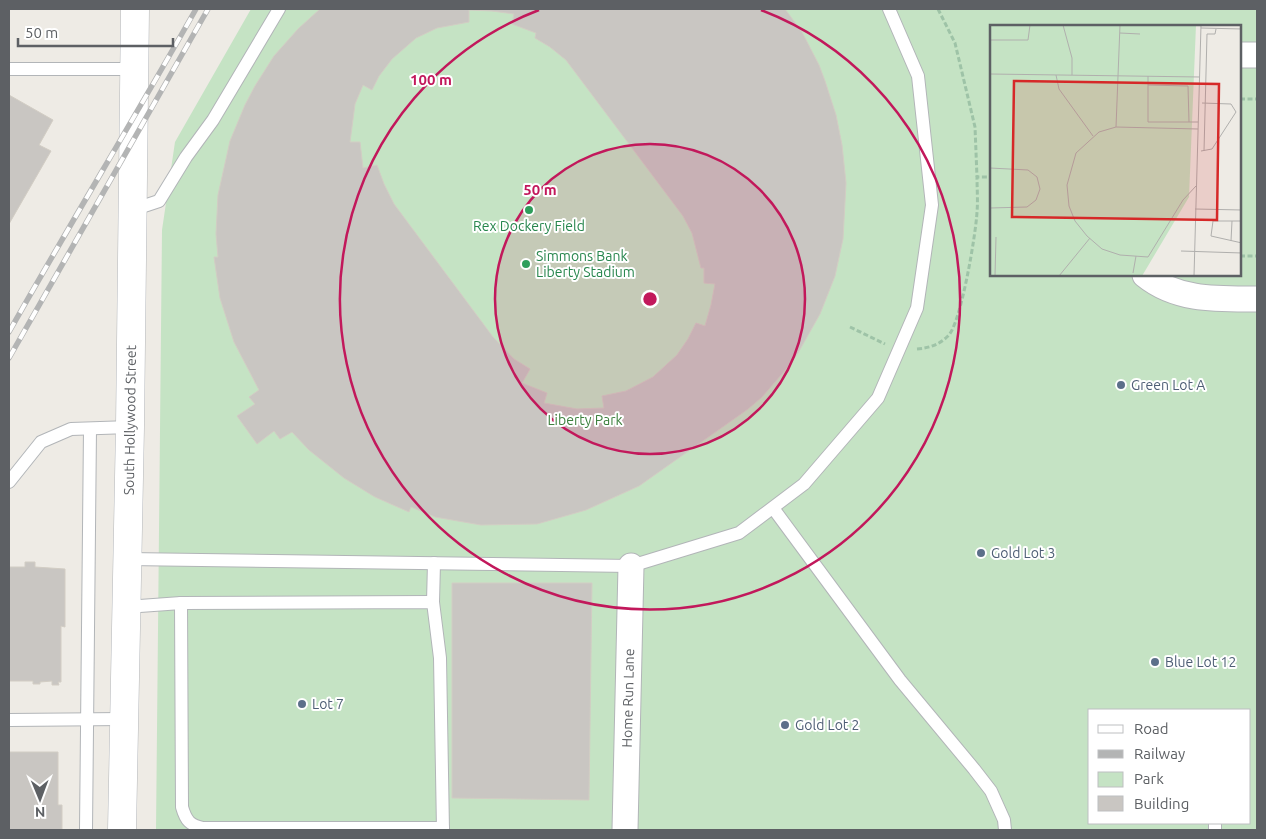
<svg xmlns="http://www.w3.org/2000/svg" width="1266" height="839" font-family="Ubuntu,sans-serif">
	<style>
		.green { fill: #c5e3c4; fill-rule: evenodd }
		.building { fill: #c9c6c2; stroke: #d2cdc4; fill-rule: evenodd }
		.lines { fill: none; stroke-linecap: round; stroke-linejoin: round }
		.service-casing { stroke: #b2b5b8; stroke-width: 14 }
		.minor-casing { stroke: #b2b5b8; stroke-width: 27 }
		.secondary-casing { stroke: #b4b7bb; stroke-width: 29 }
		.path { stroke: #9ec3a7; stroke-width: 3; stroke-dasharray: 5 2.5; stroke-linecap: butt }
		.service { stroke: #fff; stroke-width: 12 }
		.minor { stroke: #fff; stroke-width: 25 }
		.secondary { stroke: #fff; stroke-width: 28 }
		.rail-casing { stroke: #b3b4b4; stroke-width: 5.5 }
		.rail { stroke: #fff; stroke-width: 4; stroke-dasharray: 11; stroke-linecap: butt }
		.ring { fill: none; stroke: #c2185b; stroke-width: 2.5 }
		.leisure-dot { fill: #2e9e5b; stroke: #fff; stroke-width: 2 }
		.service-dot { fill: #5c6f8a; stroke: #fff; stroke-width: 2 }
		.labels { text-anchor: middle; stroke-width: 4; stroke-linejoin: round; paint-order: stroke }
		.leisure-label { font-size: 14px; fill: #27864d; stroke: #fff }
		.service-label { font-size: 14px; fill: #4e5e75; stroke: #fff; text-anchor: start }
		.street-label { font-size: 14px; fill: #5d6064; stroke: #fff }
		.park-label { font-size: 14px; fill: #3e813f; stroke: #fff }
		.inset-road { fill: none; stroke: #b0afad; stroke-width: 1 }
		.view { fill: #d62828; fill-opacity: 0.15; stroke: #d62828; stroke-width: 2.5 }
		.inset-edge { fill: none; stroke: #5d6064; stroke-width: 2.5 }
		.centre { fill: #c2185b; stroke: #fff; stroke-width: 2.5 }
		.ring-label { font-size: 15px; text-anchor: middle; font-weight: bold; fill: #c2185b; stroke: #fff; stroke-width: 4; stroke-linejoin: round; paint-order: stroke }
	</style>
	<rect width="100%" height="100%" fill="#eeebe5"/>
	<path class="green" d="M 251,9 L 1257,9 L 1257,830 L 156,830 L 162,230 L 175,142 ZM 991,26 L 1240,26 L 1240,275 L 991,275 ZM 1090,710 L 1250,710 L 1250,823 L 1090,823 Z"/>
	<g class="building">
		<path d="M 320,9 L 785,9 L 802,32 L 819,65 L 825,81 L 836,115 L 842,145 L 846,183 L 843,239 L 835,276 L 820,314 L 798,353 L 787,368 L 762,397 L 748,409 L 639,486 L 586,510 L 537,524 L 481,525 L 435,517 L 411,507 L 409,512 L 375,497 L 344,478 L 309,450 L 292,432 L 280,439 L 274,431 L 257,444 L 237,416 L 255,404 L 249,397 L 259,390 L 234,342 L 220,298 L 214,257 L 218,257 L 216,234 L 218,195 L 230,141 L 245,105 L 255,86 L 274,56 L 298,29 ZM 469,10 L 492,11 L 514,14 L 512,24 L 536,33 L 535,38 L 550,47 L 566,60 L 683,216 L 692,233 L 701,268 L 704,268 L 704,283 L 715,284 L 711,305 L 705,326 L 696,323 L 688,339 L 677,355 L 653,377 L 626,391 L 602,396 L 604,408 L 577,409 L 544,403 L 547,393 L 522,383 L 530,369 L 514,359 L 493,337 L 394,204 L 384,184 L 377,165 L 363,168 L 360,142 L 350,142 L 355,104 L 363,85 L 372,90 L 379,76 L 392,59 L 416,38 L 437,28 L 469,22 Z"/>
		<polygon points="9,95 53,120 39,145 51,151 9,224"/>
		<polygon points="25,562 35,562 35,567 65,569 65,627 61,626 61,682 58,682 59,685 52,685 52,681 40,682 40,684 33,684 33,681 9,681 9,567 25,567"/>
		<polygon points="452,583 592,583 589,800 452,798"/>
		<polygon points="9,752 58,752 58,805 62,805 62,830 9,830"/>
	</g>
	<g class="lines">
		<defs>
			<g id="service">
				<polyline points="9,69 134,69"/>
				<polyline points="132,210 159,201 186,157 213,120 279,9"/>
				<polyline points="9,482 41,442 71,429 130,427"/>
				<polyline points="773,508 900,680 974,769 991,791 1004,820 1005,830"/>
				<polyline points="127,559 631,566 739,533 804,484 878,398 917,308 932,205 918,76 889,9"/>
				<polyline points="433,602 434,563"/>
				<path d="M 181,603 L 182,807 C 186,821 190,825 203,828 L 443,828"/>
				<polyline points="126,607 181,603 433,602 440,658 443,830"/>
				<polyline points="9,720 124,719"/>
				<polyline points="1215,824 1215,830"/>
				<polyline points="86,830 90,429"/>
			</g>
			<g id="minor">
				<polyline points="1240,55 1257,55"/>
				<path d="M 1145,275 C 1177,301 1218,299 1257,299"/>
				<path id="s1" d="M 625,830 L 631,566"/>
			</g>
			<g id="secondary">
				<path id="s2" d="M 122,830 L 130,427 L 135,9"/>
			</g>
		</defs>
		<use href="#service" class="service-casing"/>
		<use href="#minor" class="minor-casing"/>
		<use href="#secondary" class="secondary-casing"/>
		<g class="path">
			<polyline points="938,9 955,43 975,127 977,177"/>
			<polyline points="1240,99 1257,99"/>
			<polyline points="1240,256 1257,256"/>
			<polyline points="850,327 885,344"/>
			<path d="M 917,349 C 929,348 939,345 948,336 C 961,324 976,233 977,212 C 978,201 977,189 977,177 L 991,177"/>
		</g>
		<use href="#service" class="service"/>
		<use href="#minor" class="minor"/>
		<use href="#secondary" class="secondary"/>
		<defs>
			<g id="rail">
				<path d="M 9,332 C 70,224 135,117 196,9"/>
				<polyline points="9,358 208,9"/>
			</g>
		</defs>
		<use href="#rail" class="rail-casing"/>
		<use href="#rail" class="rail"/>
	</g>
	<circle cx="650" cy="299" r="155" fill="#c2185b" fill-opacity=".12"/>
	<g class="ring">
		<circle cx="650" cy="299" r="155"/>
		<path d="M761 10A310 310 0 1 1 539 10"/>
	</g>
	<g class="leisure-dot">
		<circle cx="529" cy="210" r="5"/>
		<circle cx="526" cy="264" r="5"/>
	</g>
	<g class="service-dot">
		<circle cx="1121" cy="385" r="5"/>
		<circle cx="981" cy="553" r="5"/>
		<circle cx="1155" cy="662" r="5"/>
		<circle cx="302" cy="704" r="5"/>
		<circle cx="785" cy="725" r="5"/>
	</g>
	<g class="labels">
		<g class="leisure-label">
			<text x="529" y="231">Rex Dockery Field</text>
			<text x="536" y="261" text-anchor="start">Simmons Bank<tspan x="536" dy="16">Liberty Stadium</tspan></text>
		</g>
		<g class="service-label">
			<text x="1131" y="390">Green Lot A</text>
			<text x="991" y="558">Gold Lot 3</text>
			<text x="1165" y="667">Blue Lot 12</text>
			<text x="312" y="709">Lot 7</text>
			<text x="795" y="730">Gold Lot 2</text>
		</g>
		<g class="street-label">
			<text dy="5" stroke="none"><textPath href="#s2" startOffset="410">South Hollywood Street</textPath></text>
			<text dy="5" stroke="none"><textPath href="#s1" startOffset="132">Home Run Lane</textPath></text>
		</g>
		<g class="park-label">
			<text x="585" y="425">Liberty Park</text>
		</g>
	</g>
	<g transform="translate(990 25)">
		<rect width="251" height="251" fill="#eeebe5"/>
		<path d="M 0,0 L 206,0 L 199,172 L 152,251 L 0,251 Z" fill="#c5e3c4"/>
		<path class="inset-road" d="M 73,0 L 82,33 L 82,50M 211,3 L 252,4M 130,8 L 150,9M 0,15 L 38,15 L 40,0M 0,49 L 210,52M 66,50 L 69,64 L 103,111M 158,51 L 158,97 L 208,97M 158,60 L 198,61 L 199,97M 126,102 L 130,0M 211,126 L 222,124 L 246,87 L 241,79 L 212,78M 214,126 L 217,9 L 225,9 L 226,4M 0,143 L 38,145 L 47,152 L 50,164 L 46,175 L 37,182 L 0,183M 206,161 L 193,175 L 158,232 L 130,230 L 112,224 L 97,211 L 85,196 L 79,181 L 77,160 L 86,128 L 109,107 L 126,102 L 208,104M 205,184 L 252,185M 252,196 L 223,196 L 221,211 L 252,218M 241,216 L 242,196M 191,226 L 252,228M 143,248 L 146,231M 5,251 L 6,212M 69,251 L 100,213M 204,251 L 211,0"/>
		<path class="view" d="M 24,56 L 229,59 L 227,195 L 22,192 Z"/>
		<rect width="251" height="251" class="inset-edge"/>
	</g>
	<circle cx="650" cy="299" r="8" class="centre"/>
	<g class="ring-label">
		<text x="431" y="85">100 m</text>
		<text x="540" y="195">50 m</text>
	</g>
	<rect width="1266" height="839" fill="none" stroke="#5d6064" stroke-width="20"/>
	<rect x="1088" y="709" width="162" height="115" fill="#ffffff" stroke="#bebfc1"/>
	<rect x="1098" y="725" width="25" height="8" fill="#ffffff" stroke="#bebfc1"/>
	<text x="1134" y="734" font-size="15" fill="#5d6064">Road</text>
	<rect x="1098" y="750" width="25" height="8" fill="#b3b4b4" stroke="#bebfc1"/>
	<text x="1134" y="759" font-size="15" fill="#5d6064">Railway</text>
	<rect x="1098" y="772" width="25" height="15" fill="#c5e3c4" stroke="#bebfc1"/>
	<text x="1134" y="784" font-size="15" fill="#5d6064">Park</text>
	<rect x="1098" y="796" width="25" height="15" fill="#c9c6c2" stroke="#bebfc1"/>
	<text x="1134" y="809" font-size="15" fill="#5d6064">Building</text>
	<g transform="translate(40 799) rotate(179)" stroke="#ffffff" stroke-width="4" paint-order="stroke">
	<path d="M0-4L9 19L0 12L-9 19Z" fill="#5d6064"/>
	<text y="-8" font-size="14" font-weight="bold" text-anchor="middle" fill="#5d6064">N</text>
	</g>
	<path d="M18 38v8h155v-8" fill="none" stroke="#5d6064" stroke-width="2.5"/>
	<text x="25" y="38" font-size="15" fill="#5d6064" stroke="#ffffff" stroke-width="4" paint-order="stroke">50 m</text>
</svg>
